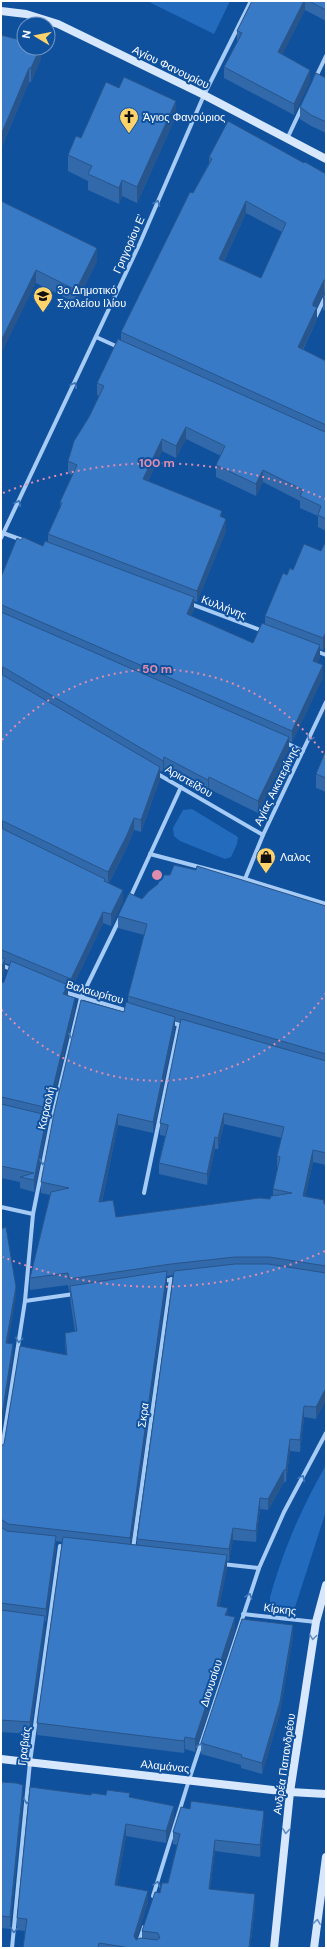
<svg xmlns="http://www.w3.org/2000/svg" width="327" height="1949" font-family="'DM Sans',sans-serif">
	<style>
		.green { fill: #236bbd }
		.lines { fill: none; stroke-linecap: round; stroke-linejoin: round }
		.street { stroke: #a6cbf5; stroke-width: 4 }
		.secondary { stroke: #d7e8fe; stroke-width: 8 }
		.wall { fill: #3169aa; fill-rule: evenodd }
		.shaded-wall { fill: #28558b }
		.building { fill: #397ac6; stroke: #28558b; fill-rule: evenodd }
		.oneway { stroke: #3d76b8 }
		.oneway2 { stroke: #608dc4 }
		.ring { fill: none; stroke: #e08cad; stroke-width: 2; stroke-dasharray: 2 4 }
		.labels { text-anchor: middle; stroke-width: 4; stroke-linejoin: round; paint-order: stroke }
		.street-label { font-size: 11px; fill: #fff; stroke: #10519e }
		.poi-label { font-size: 11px; fill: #fff; stroke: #10519e; text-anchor: start }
		.centre { fill: #e08cad; stroke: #10519e; stroke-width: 2 }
		.ring-label { font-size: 12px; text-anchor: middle; font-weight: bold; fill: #e08cad; stroke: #10519e; stroke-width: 4; stroke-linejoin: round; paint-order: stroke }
	</style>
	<rect width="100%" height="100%" fill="#10519e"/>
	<g class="green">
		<polygon points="147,1 230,1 214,34"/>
		<polygon points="192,809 238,837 237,844 231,857 225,859 180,841 174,836 173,828 183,810"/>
		<path d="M 326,1465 L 326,1511 L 298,1598 L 295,1607 C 288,1609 276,1608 270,1604 L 270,1597 C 284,1548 301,1509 326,1465 Z"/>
	</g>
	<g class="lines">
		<g class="street">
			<polyline points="315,79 326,56"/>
			<polyline points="287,139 302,107"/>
			<polyline points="316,316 326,295"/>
			<polyline points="96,337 118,347"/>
			<polyline points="3,533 25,541"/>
			<polyline points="1,538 140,243 204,95 251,1"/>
			<polyline points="191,604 263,631"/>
			<polyline points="316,651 326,655"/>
			<polyline points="284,742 303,751"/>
			<polyline points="156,773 263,835"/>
			<polyline points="150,854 245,879 326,904"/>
			<polyline points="245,879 263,835 326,702"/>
			<polyline points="130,898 181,787"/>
			<polyline points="1,965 13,970"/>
			<polyline points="64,992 128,1011"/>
			<polyline points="169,1022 184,1026"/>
			<polyline points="144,1193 179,1025"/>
			<polyline points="1,1207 33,1214"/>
			<polyline points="162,1281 177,1279"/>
			<polyline points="25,1301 74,1294"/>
			<polyline points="1,1455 25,1301 33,1214 51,1124 81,998 121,916"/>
			<polyline points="133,1549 171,1279"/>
			<polyline points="222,1564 259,1568"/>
			<polyline points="243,1614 316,1622"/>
			<polyline points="153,1896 189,1780 259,1568 284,1512 326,1433"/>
			<polyline points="12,1948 30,1762 60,1546"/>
			<polyline points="137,1948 144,1927"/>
		</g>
		<g class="secondary">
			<polyline points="1,11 26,14 58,24 204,95 326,159"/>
			<polyline points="1,1759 290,1792 326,1794"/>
			<polyline points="274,1948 290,1792 316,1622 326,1585"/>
			<polyline points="314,1948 326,1857"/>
		</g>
	</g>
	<g class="wall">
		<polygon points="252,1 326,1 326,21 305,10 282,54 310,81 294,115 224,78 224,67 237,42 237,31"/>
		<polygon points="1,35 41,48 41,59 31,82 29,82 1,149"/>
		<polygon points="326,78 326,133 311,126 300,119 300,107"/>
		<polygon points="176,116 137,203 122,196 119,204 88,190 88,181 68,171 68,155 81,138"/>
		<path d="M 209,157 L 304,163 L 326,174 L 326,311 L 323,310 L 323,298 L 326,292 L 324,292 L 317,307 L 317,319 L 303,350 L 326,361 L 326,531 L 318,527 L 318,516 L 300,508 L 300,501 L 263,482 L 256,496 L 216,477 L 216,465 L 221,456 L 186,439 L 176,458 L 162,451 L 148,481 L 222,517 L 226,531 L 197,602 L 194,601 L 194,609 L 191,616 L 253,643 L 265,624 L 265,616 L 287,575 L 293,570 L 321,551 L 326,541 L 326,644 L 323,650 L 320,649 L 320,657 L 317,663 L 323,677 L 292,742 L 289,741 L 289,749 L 258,813 L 209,789 L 208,791 L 164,769 L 163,772 L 160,771 L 160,779 L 141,832 L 134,830 L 127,847 L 109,883 L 123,901 L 111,926 L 103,923 L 71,990 L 68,989 L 68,995 L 75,1009 L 48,1120 L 47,1119 L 47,1127 L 34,1192 L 20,1188 L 20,1182 L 1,1178 L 1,983 L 4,982 L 10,965 L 5,963 L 5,970 L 1,981 L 1,577 L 21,540 L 43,546 L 48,542 L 48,534 L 60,509 L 60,502 L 72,475 L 68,473 L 68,461 L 89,417 L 99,396 L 97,395 L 97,383 L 121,340 L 121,332 L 193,193 L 209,163 ZM 246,213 L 282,232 L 261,278 L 224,261 Z"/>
		<polygon points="1,201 97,261 76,303 36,283"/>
		<polygon points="326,750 326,792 316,788 316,774"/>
		<path d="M 142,899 L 326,906 L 326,1165 L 313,1162 L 305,1197 L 326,1204 L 326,1399 L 316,1419 L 304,1417 L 300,1452 L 290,1451 L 286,1482 L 284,1482 L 268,1510 L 260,1509 L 256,1542 L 233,1540 L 229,1561 L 227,1561 L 227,1568 L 219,1607 L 228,1616 L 235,1629 L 195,1752 L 185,1749 L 184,1753 L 37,1735 L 37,1723 L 62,1542 L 56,1541 L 56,1548 L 46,1621 L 45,1621 L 45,1628 L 30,1734 L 1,1732 L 1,1446 L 4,1444 L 66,1354 L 65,1344 L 65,1333 L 75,1332 L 70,1298 L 70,1291 L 69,1291 L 68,1285 L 30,1290 L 30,1278 L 50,1195 L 41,1193 L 41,1182 L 128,1003 L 128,996 L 144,935 L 118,928 L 118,916 ZM 175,1021 L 181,1023 L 160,1123 L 160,1135 L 165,1136 L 159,1163 L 159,1174 L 207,1185 L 215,1149 L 218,1149 L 224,1124 L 282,1138 L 277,1156 L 277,1168 L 278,1168 L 273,1189 L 273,1196 L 270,1199 L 116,1217 L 102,1202 L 118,1125 L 153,1133 L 175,1028 ZM 173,1275 L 137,1539 L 137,1545 L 131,1544 L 167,1283 L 167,1276 Z"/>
		<polygon points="293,1636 280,1713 262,1774 241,1768 241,1765 201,1754 201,1743"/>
		<polygon points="1,1782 23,1798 10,1929 1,1928"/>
		<polygon points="91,1795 106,1795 130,1797 174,1817 166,1843 126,1836 117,1886 148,1902 136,1940 142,1938 142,1931 160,1893 168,1883 177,1845 173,1844 173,1832 264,1822 260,1857 215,1851 210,1889 255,1906 250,1948 23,1948 25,1931 17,1930 17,1918"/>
	</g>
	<g class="shaded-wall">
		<polygon points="304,1 305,1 305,10 278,63 278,52"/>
		<polygon points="40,48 41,48 41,59 31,82 31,68"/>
		<polygon points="29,68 29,82 1,149 1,135"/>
		<polygon points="310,70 310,81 294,115 294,104"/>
		<polygon points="176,101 176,116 137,203 137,187"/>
		<polygon points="122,180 122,196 119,204 119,188"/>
		<polygon points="246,201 246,213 219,271 219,259"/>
		<polygon points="97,248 97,261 76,303 76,290"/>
		<polygon points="36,270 36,283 1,354 1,341"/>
		<polygon points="324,280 324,292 313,315 313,303"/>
		<polygon points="317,307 317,319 298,359 298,347"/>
		<polygon points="186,427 186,439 176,458 176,446"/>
		<polygon points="162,439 162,451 143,491 143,479"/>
		<polygon points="263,470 263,482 256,496 256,484"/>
		<polygon points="222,511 222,523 220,516"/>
		<polygon points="226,519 226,531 197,602 197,591"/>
		<polygon points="194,597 194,609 187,626 187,614"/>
		<polygon points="2,605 2,617 1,617 1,606"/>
		<polygon points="326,632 326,644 323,650 323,638"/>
		<polygon points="320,645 320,657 313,673 313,661"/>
		<polygon points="323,665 323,677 292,742 292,731"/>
		<polygon points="3,667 3,679 1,679 1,668"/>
		<polygon points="289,737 289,749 258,813 258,801"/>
		<polygon points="164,757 164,769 163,772 163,761"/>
		<polygon points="160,767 160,779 141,832 141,820"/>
		<polygon points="209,777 209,789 208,791 208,780"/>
		<polygon points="134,818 134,830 127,847 108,884 108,872"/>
		<polygon points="3,821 3,833 1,833 1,822"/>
		<polygon points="123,890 123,901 111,926 111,914"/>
		<polygon points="103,912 103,923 71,990 71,979"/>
		<polygon points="2,950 2,962 1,962 1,951"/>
		<polygon points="5,959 5,970 1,981 1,969"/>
		<polygon points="68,985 68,997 63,994"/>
		<polygon points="75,998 75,1009 48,1120 48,1108"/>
		<polygon points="175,1017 175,1028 153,1133 153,1122"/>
		<rect x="1" y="1097" width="1" height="12"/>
		<polygon points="224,1113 224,1124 218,1149 218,1138"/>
		<polygon points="118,1114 118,1125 99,1214 99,1202"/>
		<polygon points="47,1115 47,1127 34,1192 34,1180"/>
		<polygon points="215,1137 215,1149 207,1185 207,1174"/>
		<polygon points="313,1150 313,1162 303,1208 303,1196"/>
		<polygon points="167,1271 167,1283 130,1550 130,1538"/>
		<polygon points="16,1287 16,1298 6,1355 6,1343"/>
		<polygon points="13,1344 13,1356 1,1432 1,1421"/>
		<polygon points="326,1388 326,1399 316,1419 316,1407"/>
		<polygon points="304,1406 304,1417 300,1452 300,1440"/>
		<polygon points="290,1439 290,1451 286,1482 286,1470"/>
		<polygon points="284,1470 284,1482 268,1510 268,1499"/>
		<polygon points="260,1498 260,1509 256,1542 256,1531"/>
		<polygon points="233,1528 233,1540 229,1561 229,1549"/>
		<polygon points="56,1536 56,1548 46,1621 46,1609"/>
		<polygon points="227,1555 227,1568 217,1619 217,1606"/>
		<polygon points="228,1608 228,1621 225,1615"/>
		<polygon points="45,1616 45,1628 30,1734 30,1722"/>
		<polygon points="235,1617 235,1629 195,1752 195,1739"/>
		<polygon points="293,1625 293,1636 280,1713 262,1774 262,1763"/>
		<polygon points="185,1737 185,1749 184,1753 184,1741"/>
		<polygon points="23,1785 23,1798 10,1929 10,1917"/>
		<polygon points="174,1806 174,1817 166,1843 166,1831"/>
		<polygon points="264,1811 264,1822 260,1857 260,1845"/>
		<polygon points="126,1824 126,1836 115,1897 115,1885"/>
		<polygon points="215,1840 215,1851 209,1900 209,1889"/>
		<polygon points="148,1891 148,1902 134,1947 134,1936"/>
		<polygon points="255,1894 255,1906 250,1948 249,1948"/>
	</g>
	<g class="building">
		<polygon points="252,1 304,1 278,52 310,70 294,104 224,67 242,33 237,31"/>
		<polygon points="309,1 326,1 326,10"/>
		<polygon points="1,35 24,41 24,48 40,48 31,68 29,68 1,135"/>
		<polygon points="316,73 326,78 326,122 311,115 300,107"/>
		<polygon points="124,77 176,101 137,187 122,180 119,188 88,174 92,166 68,155 76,136 81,138 106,82 119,88"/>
		<path d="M 228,121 L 304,163 L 305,162 L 326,174 L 326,280 L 324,280 L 313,303 L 313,306 L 317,307 L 298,347 L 326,361 L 326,425 L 121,332 L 190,192 L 193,193 L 212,159 L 209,157 ZM 246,201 L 286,223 L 261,278 L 219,259 Z"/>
		<polygon points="1,201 97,248 76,290 36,270 1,341"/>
		<polygon points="326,291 326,299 323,298"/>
		<polygon points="118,339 325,432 326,432 326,519 318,515 321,506 300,496 303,490 263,470 256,484 216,465 225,446 186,427 176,446 162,439 143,479 222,511 220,516 226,519 197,591 48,534 62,503 60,502 77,465 68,461 74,441 89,417 104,386 97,383"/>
		<polygon points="23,537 43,546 45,541 194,597 187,614 253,643 262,623 320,645 313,661 323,665 292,731 2,605 1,606 1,577 17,538 21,540"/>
		<polygon points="326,541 326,632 323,638 265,616 283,573 287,575 290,568 293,570 304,544 321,551"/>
		<polygon points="1,612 289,737 258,801 209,777 208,780 164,757 163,761 3,667 1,668"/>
		<polygon points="1,674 160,767 141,820 134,818 127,835 108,872 3,821 1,822"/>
		<polygon points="326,750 326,778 316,774"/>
		<polygon points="1,828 105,879 104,881 123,890 111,914 103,912 71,979 2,950 1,951"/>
		<polygon points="174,865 196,870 197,866 326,906 326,1054 128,996 147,924 118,916 129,893 142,899 149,891 158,884 161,875 170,875"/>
		<polygon points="1,957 5,959 1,969"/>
		<polygon points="11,961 68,985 63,994 75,998 48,1108 2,1097 1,1097 1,983 4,982"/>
		<polygon points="81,1000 124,1012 126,1002 175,1017 153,1122 118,1114 99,1202 113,1200 116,1217 259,1198 270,1199 271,1196 292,1193 273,1189 280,1157 277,1156 284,1127 224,1113 218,1138 215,1137 207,1174 159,1163 168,1126 168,1125 160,1123 181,1019 326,1061 326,1153 313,1150 303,1196 324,1200 324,1204 326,1204 326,1266 269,1257 235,1257 171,1264 69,1279 68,1273 30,1278 51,1192 69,1188 41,1182 54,1113"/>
		<polygon points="1,1104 47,1115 34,1180 20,1177 34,1173 1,1166"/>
		<polygon points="6,1227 16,1287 6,1343 13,1344 1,1421 1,1229"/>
		<polygon points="235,1264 268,1264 326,1273 326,1388 316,1407 304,1406 300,1440 290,1439 286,1470 284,1470 268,1499 260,1498 256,1531 233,1528 229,1549 137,1539 174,1271"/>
		<polygon points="167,1271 130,1538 8,1524 1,1519 1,1446 4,1444 20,1346 67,1355 65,1333 77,1331 70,1286"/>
		<polygon points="1,1527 7,1531 56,1536 46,1609 1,1603"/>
		<polygon points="63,1537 227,1555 217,1606 228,1608 225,1615 235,1617 195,1739 185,1737 184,1741 37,1723"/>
		<polygon points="1,1610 45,1616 30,1722 1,1720"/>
		<polygon points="242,1619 293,1625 280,1702 262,1763 241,1757 242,1755 201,1743"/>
		<polygon points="1,1782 16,1783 23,1785 10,1917 1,1916"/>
		<polygon points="30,1787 91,1795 92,1793 106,1795 107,1790 130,1793 129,1797 174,1806 166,1831 126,1824 115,1885 148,1891 134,1936 136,1940 140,1938 157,1940 160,1938 158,1933 142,1931 155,1892 160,1893 162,1883 168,1883 180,1834 173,1832 181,1807 190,1809 191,1801 264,1811 260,1845 215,1840 209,1889 255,1894 249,1948 131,1948 99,1943 98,1948 23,1948 27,1919 17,1918"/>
	</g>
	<defs><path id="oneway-chevron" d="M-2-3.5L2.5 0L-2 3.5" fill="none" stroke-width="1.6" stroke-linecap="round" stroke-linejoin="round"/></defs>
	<g class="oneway">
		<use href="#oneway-chevron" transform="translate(157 203) rotate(-67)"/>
		<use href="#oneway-chevron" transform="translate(74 385) rotate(-65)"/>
		<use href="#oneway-chevron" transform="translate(18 503) rotate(-65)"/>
		<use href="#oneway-chevron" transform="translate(310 738) rotate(115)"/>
		<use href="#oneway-chevron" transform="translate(72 1036) rotate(103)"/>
		<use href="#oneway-chevron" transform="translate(43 1162) rotate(101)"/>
		<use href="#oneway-chevron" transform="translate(19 1340) rotate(99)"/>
		<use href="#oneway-chevron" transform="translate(302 1478) rotate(-62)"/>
		<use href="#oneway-chevron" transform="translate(249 1596) rotate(-71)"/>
		<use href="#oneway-chevron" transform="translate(200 1746) rotate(-72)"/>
		<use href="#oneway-chevron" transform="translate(27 1801) rotate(96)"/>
		<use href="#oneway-chevron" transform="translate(157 1884) rotate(-73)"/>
		<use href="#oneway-chevron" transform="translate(14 1930) rotate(96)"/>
	</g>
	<g class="oneway2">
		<use href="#oneway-chevron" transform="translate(313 1637) rotate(98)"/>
		<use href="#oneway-chevron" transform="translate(286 1831) rotate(96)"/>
		<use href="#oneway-chevron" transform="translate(317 1922) rotate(-83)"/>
	</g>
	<g class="ring">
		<path d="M326 993A206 206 0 0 1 2 1010M2 740A206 206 0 0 1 326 757"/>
		<path d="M325 1251A412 412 0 0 1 3 1257M3 493A412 412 0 0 1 325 499"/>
	</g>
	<defs>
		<symbol id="church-pin" viewBox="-11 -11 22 30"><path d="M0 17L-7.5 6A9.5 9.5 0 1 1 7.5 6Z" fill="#ffd26a" stroke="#10519e"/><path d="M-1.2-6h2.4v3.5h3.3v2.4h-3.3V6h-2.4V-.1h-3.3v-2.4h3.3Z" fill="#111"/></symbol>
		<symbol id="school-pin" viewBox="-11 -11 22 30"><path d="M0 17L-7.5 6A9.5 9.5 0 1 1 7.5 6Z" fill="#ffd26a" stroke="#10519e"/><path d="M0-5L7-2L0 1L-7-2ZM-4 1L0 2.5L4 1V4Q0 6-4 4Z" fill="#111"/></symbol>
		<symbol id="shop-pin" viewBox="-11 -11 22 30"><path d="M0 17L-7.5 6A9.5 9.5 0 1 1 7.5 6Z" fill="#ffd26a" stroke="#10519e"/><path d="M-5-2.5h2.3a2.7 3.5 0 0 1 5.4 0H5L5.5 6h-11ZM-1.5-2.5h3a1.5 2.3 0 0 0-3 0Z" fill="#111"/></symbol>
	</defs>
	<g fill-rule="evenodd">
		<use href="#church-pin" x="118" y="106" width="22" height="30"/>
		<use href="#school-pin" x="32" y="285" width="22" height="30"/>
		<use href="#shop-pin" x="255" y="846" width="22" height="30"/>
	</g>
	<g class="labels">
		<g class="street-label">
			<text transform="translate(171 67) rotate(26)" y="4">Αγίου Φανουρίου</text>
			<text transform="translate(129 244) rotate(-66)" y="4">Γρηγορίου Ε'</text>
			<text transform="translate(224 607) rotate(21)" y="4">Κυλλήνης</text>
			<text transform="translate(189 781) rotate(30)" y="4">Αριστείδου</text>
			<text transform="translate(276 786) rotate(-64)" y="4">Αγίας Αικατερίνης</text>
			<text transform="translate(95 992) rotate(16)" y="4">Βαλαωρίτου</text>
			<text transform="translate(46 1108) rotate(-77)" y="4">Καραολή</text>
			<text transform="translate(143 1415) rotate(-82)" y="4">Σκρα</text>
			<text transform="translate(280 1609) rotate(7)" y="4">Κίρκης</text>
			<text transform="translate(211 1683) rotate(-72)" y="4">Διονυσίου</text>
			<text transform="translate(24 1746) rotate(-83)" y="4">Γραβιάς</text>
			<text transform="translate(284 1764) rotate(-82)" y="4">Ανδρέα Παπανδρέου</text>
			<text transform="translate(165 1766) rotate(6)" y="4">Αλαμάνας</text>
		</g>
		<g class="poi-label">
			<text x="143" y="121">Άγιος Φανούριος</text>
			<text x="57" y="294">3ο Δημοτικό<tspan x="57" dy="13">Σχολείου Ιλίου</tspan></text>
			<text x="280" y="861">Λαλος</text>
		</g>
	</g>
	<circle cx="157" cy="875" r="6" class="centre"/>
	<g class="ring-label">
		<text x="157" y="467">100 m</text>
		<text x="157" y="673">50 m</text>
	</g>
	<rect width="327" height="1949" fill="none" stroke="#ffffff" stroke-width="4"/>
	<g transform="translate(36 36) rotate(280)"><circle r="19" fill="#10519e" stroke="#7097c5"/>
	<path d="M0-3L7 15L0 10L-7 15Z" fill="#ffd26a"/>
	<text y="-6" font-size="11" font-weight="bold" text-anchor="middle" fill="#ffffff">N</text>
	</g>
</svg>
